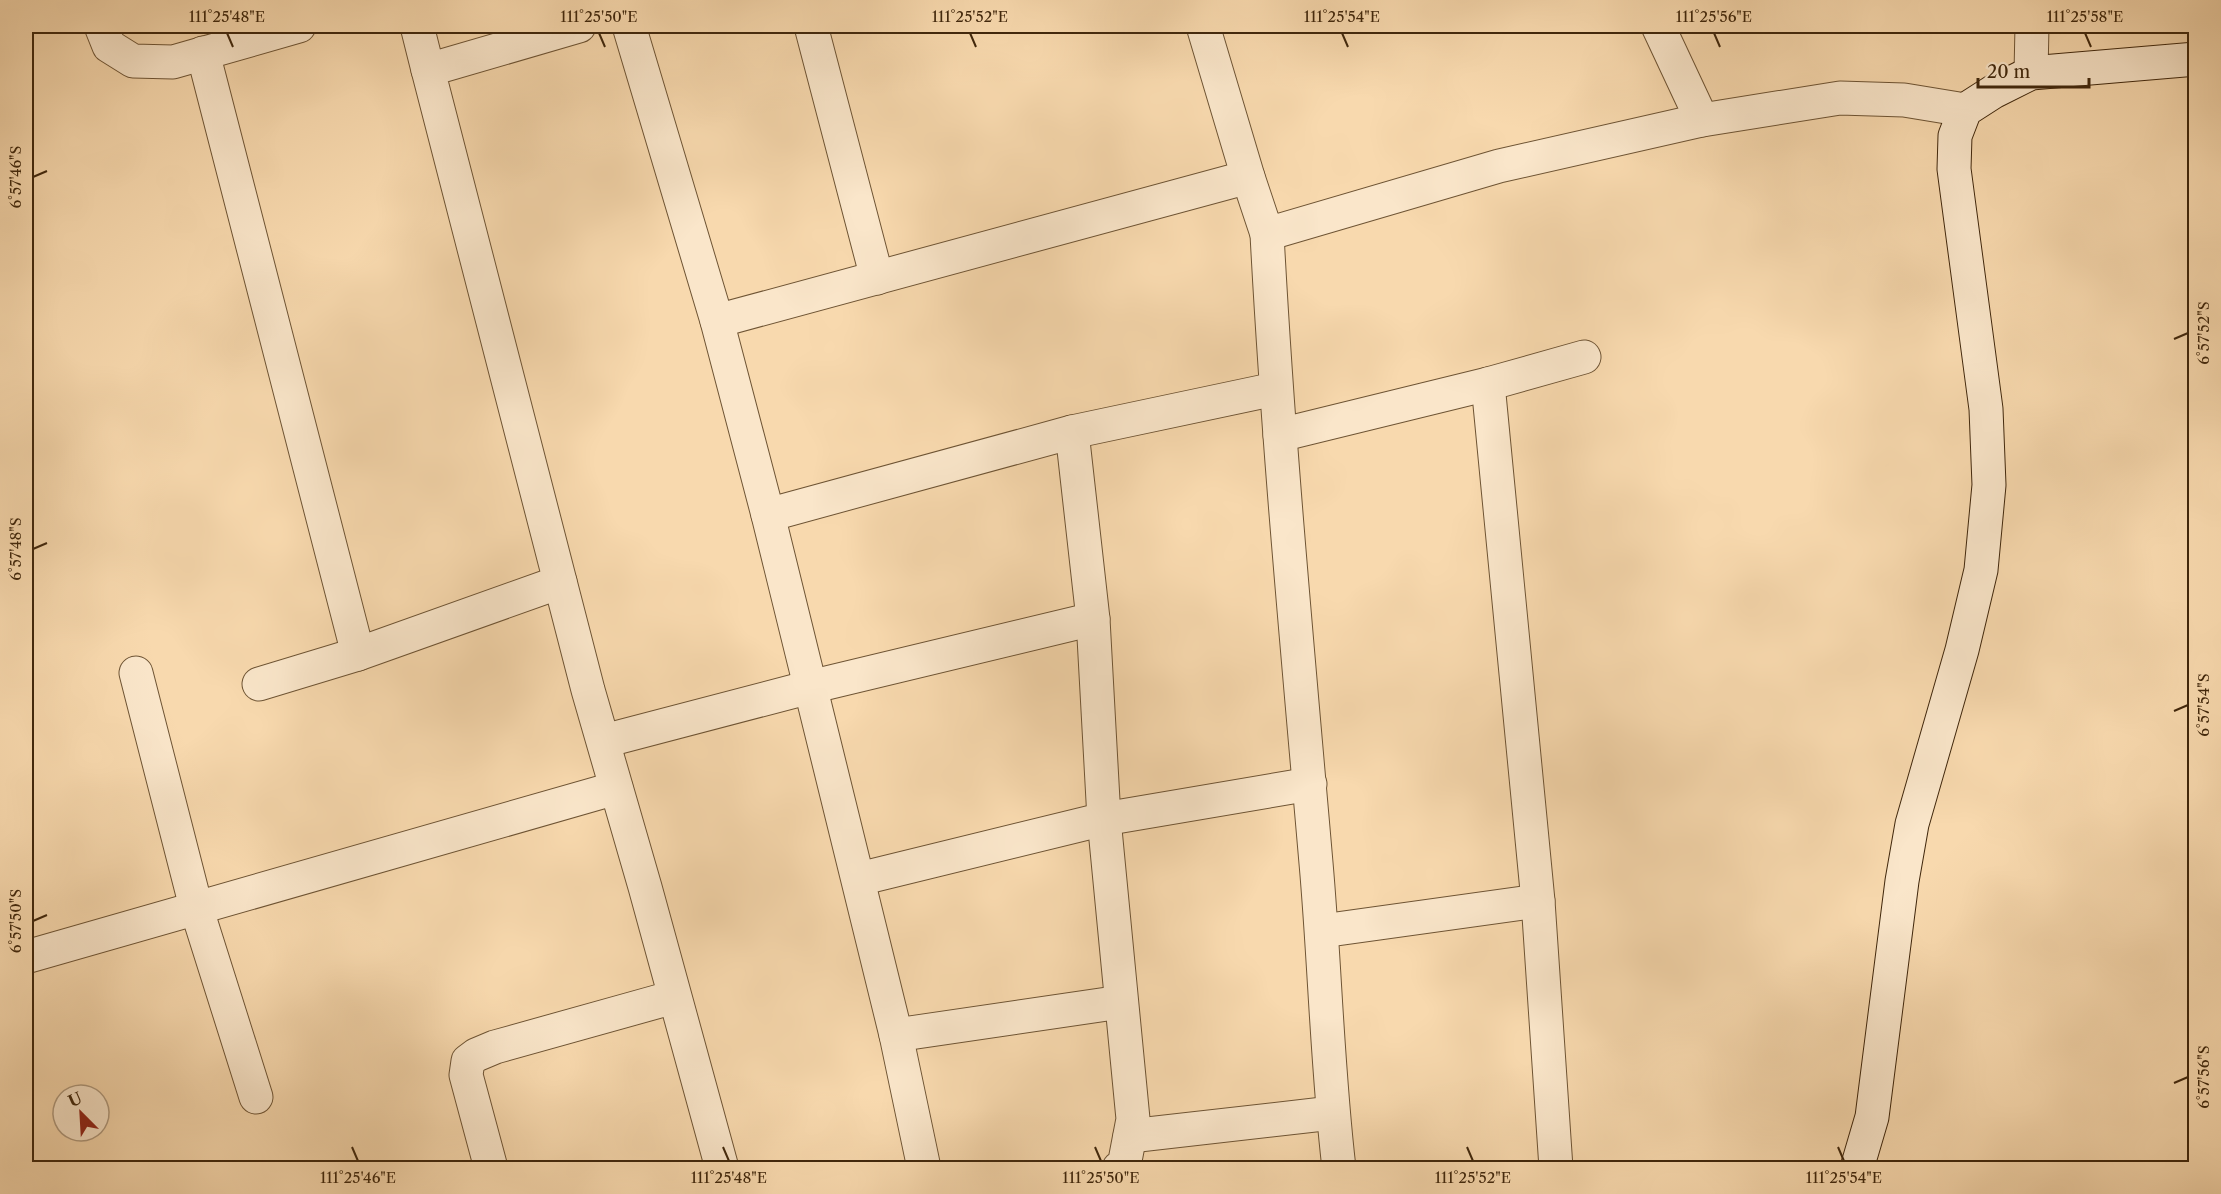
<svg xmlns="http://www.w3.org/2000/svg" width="2221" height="1194" font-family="'Libre Caslon Text',serif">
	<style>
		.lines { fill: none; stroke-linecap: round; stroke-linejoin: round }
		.minor-casing { stroke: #6e5434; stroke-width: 35 }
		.secondary-casing { stroke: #40270c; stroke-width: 35 }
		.minor { stroke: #fae6ca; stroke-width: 33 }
		.secondary { stroke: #fae6ca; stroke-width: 33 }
		.ticks { fill: none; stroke: #40270c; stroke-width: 2 }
		.neatline { fill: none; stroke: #40270c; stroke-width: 2 }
		.ticks-label { font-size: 15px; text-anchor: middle; fill: #40270c }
	</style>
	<rect width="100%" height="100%" fill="#f8d9ae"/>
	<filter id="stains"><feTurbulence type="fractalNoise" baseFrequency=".00333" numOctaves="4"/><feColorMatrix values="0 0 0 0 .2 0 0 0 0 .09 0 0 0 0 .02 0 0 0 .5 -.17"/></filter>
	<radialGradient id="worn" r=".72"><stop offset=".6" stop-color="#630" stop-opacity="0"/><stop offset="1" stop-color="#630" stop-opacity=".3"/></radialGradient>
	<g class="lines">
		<defs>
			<g id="minor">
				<polyline points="101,26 109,46 133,61 173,62 299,26"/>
				<polyline points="417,26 428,70"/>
				<polyline points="579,26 428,70 588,690 645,887 722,1168"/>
				<polyline points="629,26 717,321 768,515 896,1035 924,1168"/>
				<polyline points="811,26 877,278"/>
				<polyline points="1203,26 1248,177 1267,234 1499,166 1702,120 1840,98 1904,100 1965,110"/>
				<polyline points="1658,26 1702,120"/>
				<polyline points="203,53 358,654 560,582"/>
				<polyline points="2031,73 2032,26"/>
				<path d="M 1267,234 C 1278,444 1298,654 1316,863 C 1325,965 1327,1067 1339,1168"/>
				<polyline points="717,321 1248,177"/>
				<polyline points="1488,384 1538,901 1556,1168"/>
				<polyline points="1280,435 1488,384 1584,357"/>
				<polyline points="768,515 1072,432 1275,389"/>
				<polyline points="1093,619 1104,819 1133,1119 1124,1166 1119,1168"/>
				<polyline points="136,673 196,907 256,1097"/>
				<polyline points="259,684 358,654"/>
				<polyline points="604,741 810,687 1093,619 1072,432"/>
				<polyline points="859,879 1104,819 1310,784"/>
				<polyline points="1322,931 1538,901"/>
				<polyline points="26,957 616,788"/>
				<polyline points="896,1035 1121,1002"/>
				<polyline points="1130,1136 1332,1113"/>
				<polyline points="491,1168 466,1075 468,1061 476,1055 495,1047 674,997"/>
			</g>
			<polyline id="secondary" points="1857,1168 1872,1117 1902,881 1912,824 1962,650 1981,570 1989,485 1986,409 1954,169 1955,136 1965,110 1993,92 2031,73 2196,59"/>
		</defs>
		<use href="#minor" class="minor-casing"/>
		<use href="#secondary" class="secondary-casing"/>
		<use href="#minor" class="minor"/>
		<use href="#secondary" class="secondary"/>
	</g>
	<path class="ticks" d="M 227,33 L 233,47M 599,33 L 605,47M 970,33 L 976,47M 1342,33 L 1348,47M 1714,33 L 1720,47M 2085,33 L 2091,47M 33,177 L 47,171M 2174,339 L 2188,333M 33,549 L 47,543M 2174,711 L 2188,705M 33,921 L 47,915M 2174,1083 L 2188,1077M 352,1147 L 358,1161M 723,1147 L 729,1161M 1095,1147 L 1101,1161M 1467,1147 L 1473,1161M 1838,1147 L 1844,1161"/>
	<rect width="2221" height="1194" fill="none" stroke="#f8d9ae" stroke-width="66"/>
	<g transform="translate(81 1113) rotate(336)"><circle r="28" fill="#fae6ca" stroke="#b09a7e" stroke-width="1.5"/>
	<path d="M0-4.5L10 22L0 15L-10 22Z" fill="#8f2418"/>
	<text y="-9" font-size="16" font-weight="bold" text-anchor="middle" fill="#40270c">U</text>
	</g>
	<path d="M1978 78v9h111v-9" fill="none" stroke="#40270c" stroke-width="3"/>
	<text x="1987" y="78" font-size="18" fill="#40270c" stroke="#fae6ca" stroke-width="4.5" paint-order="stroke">20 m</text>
	<rect x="33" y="33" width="2155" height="1128" class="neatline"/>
	<g class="ticks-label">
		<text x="227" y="22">111°25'48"E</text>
		<text x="599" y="22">111°25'50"E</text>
		<text x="970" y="22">111°25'52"E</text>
		<text x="1342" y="22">111°25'54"E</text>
		<text x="1714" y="22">111°25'56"E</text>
		<text x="2085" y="22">111°25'58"E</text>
		<text transform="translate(16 177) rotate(-90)" y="5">6°57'46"S</text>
		<text transform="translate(2204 333) rotate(-90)" y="5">6°57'52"S</text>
		<text transform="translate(16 549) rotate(-90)" y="5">6°57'48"S</text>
		<text transform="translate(2204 705) rotate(-90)" y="5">6°57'54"S</text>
		<text transform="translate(16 921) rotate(-90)" y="5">6°57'50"S</text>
		<text transform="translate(2204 1077) rotate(-90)" y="5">6°57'56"S</text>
		<text x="358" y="1183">111°25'46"E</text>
		<text x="729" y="1183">111°25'48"E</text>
		<text x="1101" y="1183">111°25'50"E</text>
		<text x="1473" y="1183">111°25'52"E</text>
		<text x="1844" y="1183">111°25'54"E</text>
	</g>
	<rect width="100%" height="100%" filter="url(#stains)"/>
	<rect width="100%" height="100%" fill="url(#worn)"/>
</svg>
